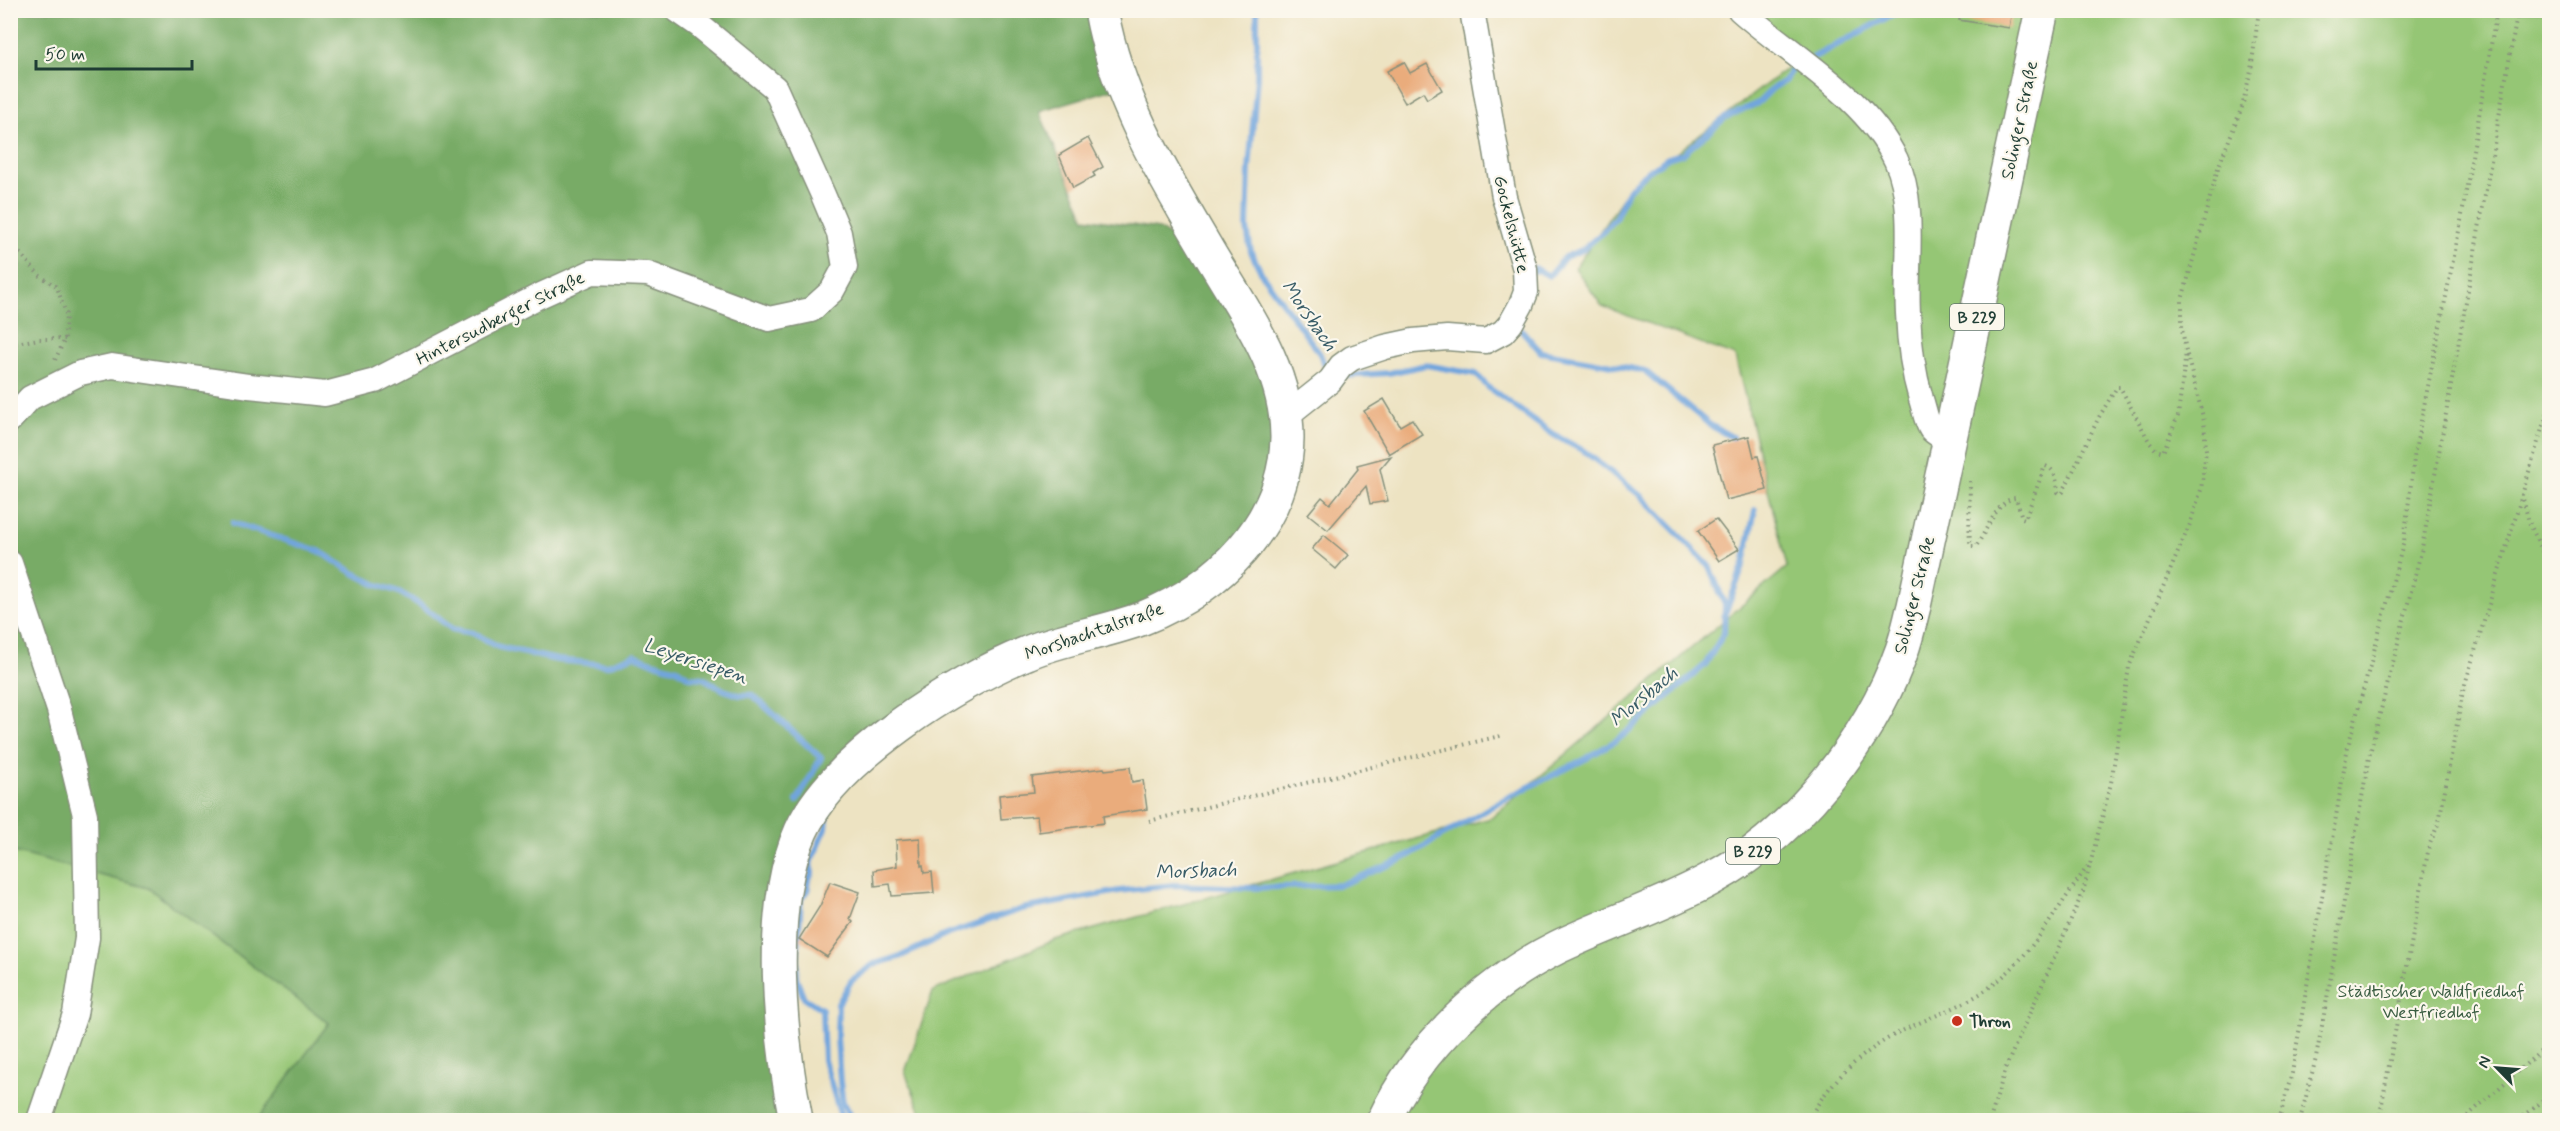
<svg xmlns="http://www.w3.org/2000/svg" width="2560" height="1131" font-family="Mynerve,sans-serif">
	<style>
		.green { fill: #95c675; stroke: #5a8254; stroke-width: 1.5 }
		.forest { fill: #78ab66; stroke: #4c744d; stroke-width: 1.5 }
		.lines { fill: none; stroke-linecap: round; stroke-linejoin: round }
		.stream { stroke: #71a5dd; stroke-width: 6 }
		.building { fill: #eaac7c }
		.street-casing { stroke: #86907b; stroke-width: 27 }
		.secondary-casing { stroke: #86907b; stroke-width: 36 }
		.primary-casing { stroke: #86907b; stroke-width: 36 }
		.path { stroke: #86907b; stroke-width: 4; stroke-dasharray: 1.5 4.5; stroke-linecap: butt }
		.street { stroke: #fff; stroke-width: 24 }
		.secondary { stroke: #fff; stroke-width: 33 }
		.primary { stroke: #fff; stroke-width: 33 }
		.poi-dot { fill: #c8321e; stroke: #fbf7ec; stroke-width: 2 }
		.labels { text-anchor: middle; stroke-width: 4.5; stroke-linejoin: round; paint-order: stroke }
		.shield { fill: #fbf7ec; stroke: #61756b; stroke-width: 1.5 }
		.shield-label { font-size: 16px; font-weight: bold; fill: #1f3d34 }
		.street-label { font-size: 18px; fill: #1f3d34; stroke: #fbf7ec }
		.park-label { font-size: 18px; fill: #3c5f44; stroke: #fbf7ec }
		.poi-label { font-size: 18px; font-weight: bold; fill: #1f3d34; stroke: #fbf7ec; text-anchor: start }
		.water-label { font-size: 20px; font-style: italic; fill: #385c67; stroke: #fbf7ec }
	</style>
	<rect width="100%" height="100%" fill="#fbf7ec"/>
	<filter id="ink" filterUnits="userSpaceOnUse"><feTurbulence type="fractalNoise" baseFrequency=".0167" numOctaves="2"/><feDisplacementMap in="SourceGraphic" scale="12" xChannelSelector="R" yChannelSelector="G"/><feConvolveMatrix kernelMatrix="1 2 1 2 8 2 1 2 1" color-interpolation-filters="sRGB"/></filter>
	<filter id="wash" filterUnits="userSpaceOnUse"><feTurbulence type="fractalNoise" baseFrequency=".008" numOctaves="4" result="noise"/><feDisplacementMap in="SourceGraphic" scale="24" xChannelSelector="R" yChannelSelector="G"/><feGaussianBlur stdDeviation="1.35" result="paint"/><feColorMatrix in="noise" values="0 0 0 0 0 0 0 0 0 0 0 0 0 0 0 0 0 1.4 0 .05"/><feComposite in="paint" operator="in"/></filter>
	<g filter="url(#wash)">
		<rect width="100%" height="100%" fill="#ede3c2"/>
		<g class="green">
			<polygon points="1747,11 2549,11 2549,1120 924,1120 905,1072 933,991 1055,940 1491,818 1787,567 1735,356 1602,306 1575,268 1628,190 1794,63"/>
			<polygon points="10,851 148,888 329,1023 257,1120 11,1120"/>
		</g>
		<polygon class="forest" points="11,11 1102,11 1117,88 1039,111 1085,218 1159,229 1207,262 1273,402 1279,442 1254,521 1202,576 962,687 802,810 785,1120 257,1120 329,1023 148,888 11,851 10,272 21,265 11,257"/>
		<g class="lines">
			<g class="stream">
				<polyline points="1257,10 1257,77 1249,169 1247,228 1251,252 1263,276 1320,354 1324,364 1331,369"/>
				<polyline points="1814,57 1901,10"/>
				<polyline points="1535,271 1535,268 1549,276 1565,257 1582,250 1601,234 1615,218 1628,191 1643,175 1668,158 1684,153 1725,118 1758,103 1773,88 1785,81 1793,68"/>
				<polyline points="1518,326 1541,352 1645,371 1710,425 1732,437"/>
				<polyline points="233,523 319,551 354,573 375,584 399,592 424,607 452,629 473,633 499,647 557,660 608,665 635,655 652,662 677,669 689,677 703,678 724,690 739,695 753,695 821,758 797,801"/>
				<polyline points="1726,611 1744,564 1755,510"/>
				<polyline points="827,818 826,828 810,864 812,873 807,883 808,891 801,897 796,977 804,998 822,1009 824,1060 842,1120"/>
				<polyline points="852,1120 843,1103 840,1082 837,1037 838,1004 851,981 874,964 899,957 948,934 1022,909 1119,891 1174,885 1251,888 1340,885 1401,860 1499,802 1587,758 1620,738 1705,665 1724,633 1725,605 1709,566 1641,496 1584,451 1554,435 1489,388 1476,374 1426,365 1389,373 1342,376"/>
			</g>
		</g>
		<g id="blocks">
			<g class="building">
				<polygon points="1960,10 2012,10 2009,28 1959,20"/>
				<polygon points="1404,62 1410,73 1427,64 1442,90 1427,99 1423,92 1405,103 1387,71"/>
				<polygon points="1088,138 1103,167 1093,173 1095,176 1073,188 1059,155"/>
				<polygon points="1384,399 1400,426 1412,419 1422,434 1389,454 1364,411"/>
				<polygon points="1749,436 1754,457 1758,456 1767,490 1726,500 1712,445"/>
				<polygon points="1391,456 1380,469 1388,501 1370,504 1366,486 1328,530 1308,514 1322,497 1330,504 1358,469 1357,465"/>
				<polygon points="1716,519 1739,549 1719,561 1698,531"/>
				<polygon points="1324,535 1348,555 1336,569 1312,549"/>
				<polygon points="1130,767 1132,782 1143,780 1147,809 1103,816 1104,823 1039,832 1037,816 1001,819 999,795 1034,792 1032,777 1104,768 1105,770"/>
				<polygon points="920,838 921,866 923,865 924,873 932,872 934,893 892,896 890,884 875,886 874,870 897,866 896,840"/>
				<polygon points="830,882 860,892 850,919 853,922 827,957 799,939 820,906"/>
			</g>
		</g>
	</g>
	<g filter="url(#ink)">
		<use href="#blocks" fill-opacity="0" stroke="#86907b" stroke-width="1.5"/>
		<g class="lines">
			<defs>
				<g id="street">
					<path d="M 1740,10 C 1792,56 1866,97 1896,160 C 1917,206 1905,265 1908,313 C 1909,341 1913,372 1921,399 C 1924,408 1926,421 1931,429 C 1935,434 1945,438 1950,442"/>
					<polyline points="1286,416 1330,381 1341,366 1352,358 1385,347 1413,341 1447,338 1486,341 1503,332 1511,323 1521,305 1526,292 1525,269 1504,197 1472,10"/>
					<polyline points="10,420 30,398 80,373 112,366 249,386 325,394 375,381 537,297 592,272 648,274 769,319 811,310 832,291 845,267 839,233 823,195 775,88 700,26 677,10"/>
					<polyline points="10,563 59,710 85,815 87,938 75,1014 39,1120"/>
				</g>
				<path id="secondary" d="M 796,1120 C 780,1039 766,908 801,831 C 833,759 955,682 1027,653 C 1064,637 1105,633 1143,618 C 1218,588 1285,524 1287,439 C 1288,368 1242,309 1208,251 C 1163,175 1117,99 1101,10"/>
				<path id="primary" d="M 1384,1120 C 1418,1047 1486,983 1558,947 C 1608,923 1662,906 1711,879 C 1796,834 1870,740 1902,650 C 1907,636 1910,621 1914,606 L 2042,10"/>
			</defs>
			<use href="#street" class="street-casing"/>
			<use href="#secondary" class="secondary-casing"/>
			<use href="#primary" class="primary-casing"/>
			<g class="path">
				<polyline points="10,246 21,254 39,275 57,287 66,314 65,339 55,360"/>
				<polyline points="10,344 39,339 65,339"/>
				<polyline points="2550,402 2522,495 2529,522 2550,568"/>
				<path d="M 1970,481 C 1970,493 1968,539 1971,546 L 1976,546 C 1986,533 1997,499 2016,498 L 2022,518 L 2025,519 L 2045,466 C 2056,469 2057,482 2058,492 L 2061,494 L 2063,492 L 2099,417 L 2117,387 L 2120,387 L 2150,443 L 2156,450 L 2163,452 L 2178,416 L 2186,352"/>
				<polyline points="1149,821 1504,735"/>
				<path d="M 1809,1120 C 1826,1084 1864,1050 1900,1032 C 1931,1016 1966,1006 1994,984 C 2034,953 2058,906 2088,866"/>
				<polyline points="1990,1120 2006,1067 2083,892 2111,783 2129,667 2190,524 2201,490 2206,451 2204,421 2186,351 2182,329 2182,300 2218,168 2242,107 2251,70 2259,10"/>
				<polyline points="2279,1120 2292,1073 2348,746 2404,541 2415,451 2461,221 2497,10"/>
				<polyline points="2300,1120 2316,1058 2328,993 2369,757 2422,548 2518,10"/>
				<polyline points="2379,1120 2429,846 2439,822 2463,691 2522,495"/>
				<polyline points="2463,1120 2550,1043"/>
				<polyline points="2519,1120 2550,1095"/>
			</g>
			<use href="#street" class="street"/>
			<use href="#secondary" class="secondary"/>
			<use href="#primary" class="primary"/>
		</g>
	</g>
	<circle class="poi-dot" cx="1957" cy="1021" r="6"/>
	<g class="labels">
		<g class="shield">
			<rect x="1950" y="304" width="54" height="26" rx="4.5"/>
			<rect x="1726" y="838" width="54" height="26" rx="4.5"/>
		</g>
		<g class="shield-label">
			<text x="1977" y="323">B 229</text>
			<text x="1753" y="857">B 229</text>
		</g>
		<g class="street-label">
			<text transform="translate(2019 120) rotate(-78)" y="6">Solinger Straße</text>
			<text transform="translate(1512 224) rotate(76)" y="6">Gockelshütte</text>
			<text transform="translate(500 318) rotate(-27)" y="6">Hintersudberger Straße</text>
			<text transform="translate(1914 595) rotate(-76)" y="6">Solinger Straße</text>
			<text transform="translate(1094 631) rotate(-19)" y="6">Morsbachtalstraße</text>
		</g>
		<g class="park-label">
			<text x="2431" y="997">Städtischer Waldfriedhof<tspan x="2431" dy="21">Westfriedhof</tspan></text>
		</g>
		<g class="poi-label">
			<text x="1969" y="1027">Thron</text>
		</g>
		<g class="water-label">
			<text transform="translate(1310 315) rotate(55)" y="7">Morsbach</text>
			<text transform="translate(696 660) rotate(18)" y="7">Leyersiepen</text>
			<text transform="translate(1643 696) rotate(-40)" y="7">Morsbach</text>
			<text transform="translate(1196 870) rotate(-2)" y="7">Morsbach</text>
		</g>
	</g>
	<rect width="2560" height="1131" fill="none" stroke="#fbf7ec" stroke-width="36"/>
	<g transform="translate(2497 1068) rotate(295)" stroke="#fbf7ec" stroke-width="4.5" paint-order="stroke">
	<path d="M0-4.5L10 22L0 15L-10 22Z" fill="#1f3d34"/>
	<text y="-9" font-size="16" font-weight="bold" text-anchor="middle" fill="#1f3d34">N</text>
	</g>
	<path d="M36 60v9h156v-9" fill="none" stroke="#1f3d34" stroke-width="3"/>
	<text x="45" y="60" font-size="18" fill="#1f3d34" stroke="#fbf7ec" stroke-width="4.5" paint-order="stroke">50 m</text>
</svg>
